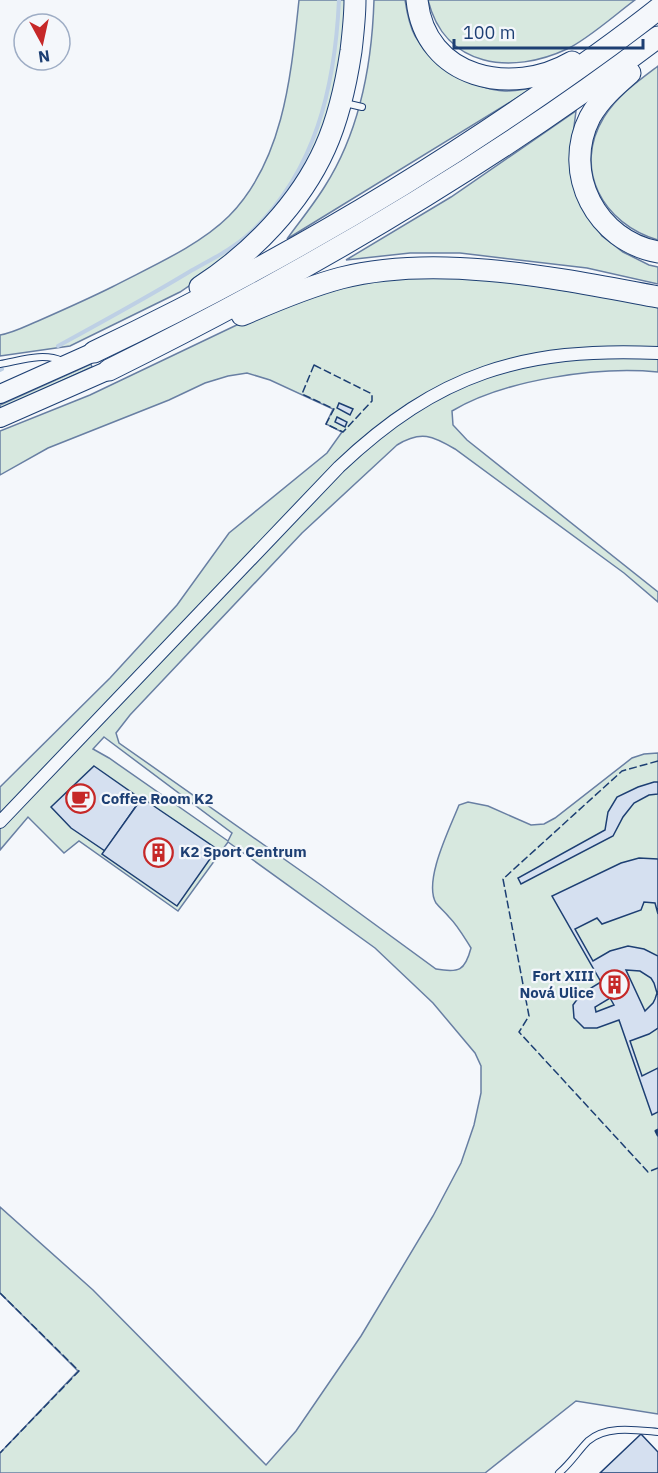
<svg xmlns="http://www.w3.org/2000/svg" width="658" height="1473" font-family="'IBM Plex Sans',sans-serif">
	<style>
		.green { fill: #d7e8df; stroke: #687fa3; stroke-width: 1.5; fill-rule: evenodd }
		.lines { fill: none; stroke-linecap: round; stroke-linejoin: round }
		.stream { stroke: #bed0e5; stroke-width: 4 }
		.building { fill: #d5e0f0; stroke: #1d3f73; stroke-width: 1.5; fill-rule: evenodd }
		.lane-casing { stroke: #1d3f73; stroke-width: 8 }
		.street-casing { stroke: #1d3f73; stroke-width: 14 }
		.primary-casing { stroke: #1d3f73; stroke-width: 20 }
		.highway-casing { stroke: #1d3f73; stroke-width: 23 }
		.lane { stroke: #f4f7fb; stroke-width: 6 }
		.street { stroke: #f4f7fb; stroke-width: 12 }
		.primary { stroke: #f4f7fb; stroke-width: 18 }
		.highway { stroke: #f4f7fb; stroke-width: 21 }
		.fence { stroke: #1d3f73; stroke-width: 1.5; stroke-dasharray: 8 3; stroke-linecap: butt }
		.wall { stroke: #1d3f73; stroke-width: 3 }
		.labels { text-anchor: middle; stroke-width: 4.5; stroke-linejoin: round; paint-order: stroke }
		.poi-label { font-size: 15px; font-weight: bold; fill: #1d3f73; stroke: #f4f7fb; text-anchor: start }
	</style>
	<rect width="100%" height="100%" fill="#f4f7fb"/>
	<g class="green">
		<path d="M 299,0 L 349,0 L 332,116 L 290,195 L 224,262 L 180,292 L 70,346 L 0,356 L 0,335 C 13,333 26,326 38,321 C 63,310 88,299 112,287 C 150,267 199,246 229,216 C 284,160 291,75 299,0 Z"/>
		<path d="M 374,0 L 405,0 C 407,13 409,25 415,36 C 430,62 474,90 505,91 C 514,91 524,89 533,88 L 287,239 C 300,221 314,204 325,186 C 360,131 372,64 374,0 Z"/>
		<path d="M 428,0 L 635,0 C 616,14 587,40 567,49 C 512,75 445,68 428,0 Z"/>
		<path d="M 658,66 L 658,240 C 603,224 572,169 604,117 C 618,95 638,81 658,66 Z"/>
		<polygon points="576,111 571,150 584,209 602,236 623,252 649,265 658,267 658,284 587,268 460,253 410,253 346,260 451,197"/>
		<path d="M 407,276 L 496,280 L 658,305 L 658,372 C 597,366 504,380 452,411 L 453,425 L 467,440 L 658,592 L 658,602 L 624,573 L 455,449 C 433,436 421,430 397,445 L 302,533 L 130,715 L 116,733 L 119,743 L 321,885 L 436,969 C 459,973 465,971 471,948 C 464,937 458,926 449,917 C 445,912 440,908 436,903 C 423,881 450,828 459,805 L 468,802 L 488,806 L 531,825 L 544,824 L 555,818 L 632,758 L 644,754 L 658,753 L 658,1414 L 576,1401 L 485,1473 L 0,1473 L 0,1453 L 78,1371 L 0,1293 L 0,1207 L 93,1290 L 266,1465 L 296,1431 L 361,1336 L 433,1216 L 461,1163 L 474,1125 L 481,1093 L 481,1066 L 475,1053 L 433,1003 L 375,948 L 228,842 L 178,911 L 79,841 L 64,853 L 28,817 L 0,850 L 0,787 L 110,678 L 177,605 L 229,533 L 327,453 L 342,432 L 326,424 L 333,409 L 270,380 L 247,373 L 228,376 L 205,383 L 169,400 L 48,448 L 0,475 L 0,431 L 90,395 L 243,322 L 339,286 ZM 104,737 L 232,833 L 228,841 L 109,758 L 93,749 Z"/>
		<polygon points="91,364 92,367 0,409 0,405"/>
	</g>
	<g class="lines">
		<g class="stream">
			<path d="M 58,346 C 102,322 146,298 189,272 C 210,260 233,249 250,233 C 316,172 335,86 339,0"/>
			<polyline points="0,370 2,369"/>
		</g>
	</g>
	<g class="building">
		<polygon points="339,403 353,409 350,415 337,408"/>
		<polygon points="337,417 347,422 345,427 335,422"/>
		<polygon points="94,766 141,799 105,851 71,828 51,807"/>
		<polygon points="654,782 658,782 658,794 649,795 634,803 623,817 613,836 521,884 518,878 605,830 608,812 617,797 638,787"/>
		<polygon points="142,798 217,849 177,906 102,854"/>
		<path d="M 639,858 L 658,859 L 658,914 L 655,903 L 644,902 L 641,910 L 602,924 L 597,918 L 575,929 L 593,961 L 610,951 L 628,946 L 644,949 L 658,956 L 658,1028 L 649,1034 L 630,1041 L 642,1076 L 658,1068 L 658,1112 L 652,1115 L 619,1020 L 597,1028 L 584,1028 L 574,1018 L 573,1005 L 581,994 L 601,982 L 552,896 L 621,863 ZM 626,970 L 640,971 L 651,978 L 654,983 L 657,993 L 655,999 L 653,1003 L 645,1011 ZM 610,998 L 614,1005 L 596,1012 L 595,1007 Z"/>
		<polygon points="641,1434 658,1452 658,1473 600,1473"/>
	</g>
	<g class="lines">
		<defs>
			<g id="lane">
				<polyline points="345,103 362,107"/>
				<path d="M 0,364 C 19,361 43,352 62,361"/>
				<path d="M 559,1473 C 571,1463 578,1451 588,1441 C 606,1425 636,1430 658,1432"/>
			</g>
			<path id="street" d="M 0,822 L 339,467 C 438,373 523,347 658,353"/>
			<g id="primary">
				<polyline points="0,394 94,352"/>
				<polyline points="0,418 109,370"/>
			</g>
			<g id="highway">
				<path d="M 417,0 C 425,79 512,97 572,62"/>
				<path d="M 630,73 C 615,86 600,99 590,117 C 561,174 597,241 658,252"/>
				<path d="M 200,287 C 251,254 300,204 325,148 C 339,117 346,84 351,51 C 353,34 355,17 355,0"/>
				<path d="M 242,315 C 274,301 307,287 341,278 C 439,253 560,279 658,297"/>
				<path d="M 94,352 C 243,281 385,201 521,108 C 568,76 614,44 658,9"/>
				<path d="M 109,370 C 301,275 487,167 658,37"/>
			</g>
		</defs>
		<use href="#lane" class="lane-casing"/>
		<use href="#street" class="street-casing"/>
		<use href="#primary" class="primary-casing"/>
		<use href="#highway" class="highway-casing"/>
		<use href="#lane" class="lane"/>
		<use href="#street" class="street"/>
		<use href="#primary" class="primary"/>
		<use href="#highway" class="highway"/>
		<g class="fence">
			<polygon points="314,365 372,394 372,401 343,432 326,424 334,409 302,394"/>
			<polyline points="658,761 622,771 503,879 529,1016 519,1032 648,1172 658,1168"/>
			<polyline points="0,1293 79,1371 0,1453"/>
		</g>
		<polyline class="wall" points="658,1130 656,1131 658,1135"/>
	</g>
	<defs>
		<symbol id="cafe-ring" viewBox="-11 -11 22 22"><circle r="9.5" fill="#f4f7fb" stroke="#c62828" stroke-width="1.5"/><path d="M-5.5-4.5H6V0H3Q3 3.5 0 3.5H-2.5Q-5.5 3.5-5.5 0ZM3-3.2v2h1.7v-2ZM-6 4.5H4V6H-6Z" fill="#c62828"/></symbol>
		<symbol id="building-ring" viewBox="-11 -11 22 22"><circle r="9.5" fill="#f4f7fb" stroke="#c62828" stroke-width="1.5"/><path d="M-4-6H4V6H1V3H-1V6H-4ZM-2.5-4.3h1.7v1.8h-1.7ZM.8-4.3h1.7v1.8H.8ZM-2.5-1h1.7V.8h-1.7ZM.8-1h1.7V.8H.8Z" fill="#c62828"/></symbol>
	</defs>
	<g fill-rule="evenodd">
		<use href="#cafe-ring" x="64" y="782" width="33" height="33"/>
		<use href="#building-ring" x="142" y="836" width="33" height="33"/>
		<use href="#building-ring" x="598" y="968" width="33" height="33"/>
	</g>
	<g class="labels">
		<g class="poi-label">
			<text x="101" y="804">Coffee Room K2</text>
			<text x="180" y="857">K2 Sport Centrum</text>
			<text x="594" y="981" text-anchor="end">Fort XIII<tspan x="594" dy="17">Nová Ulice</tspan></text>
		</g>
	</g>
	<g transform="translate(42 42) rotate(172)"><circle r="28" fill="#f4f7fb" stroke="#9eadc5" stroke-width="1.5"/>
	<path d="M0-4.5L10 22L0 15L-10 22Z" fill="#c62828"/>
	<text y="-9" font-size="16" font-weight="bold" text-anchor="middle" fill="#1d3f73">N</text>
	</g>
	<path d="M454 39v9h189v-9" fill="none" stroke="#1d3f73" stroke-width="3"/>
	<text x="463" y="39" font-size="18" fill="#1d3f73" stroke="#f4f7fb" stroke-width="4.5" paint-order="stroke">100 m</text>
</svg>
